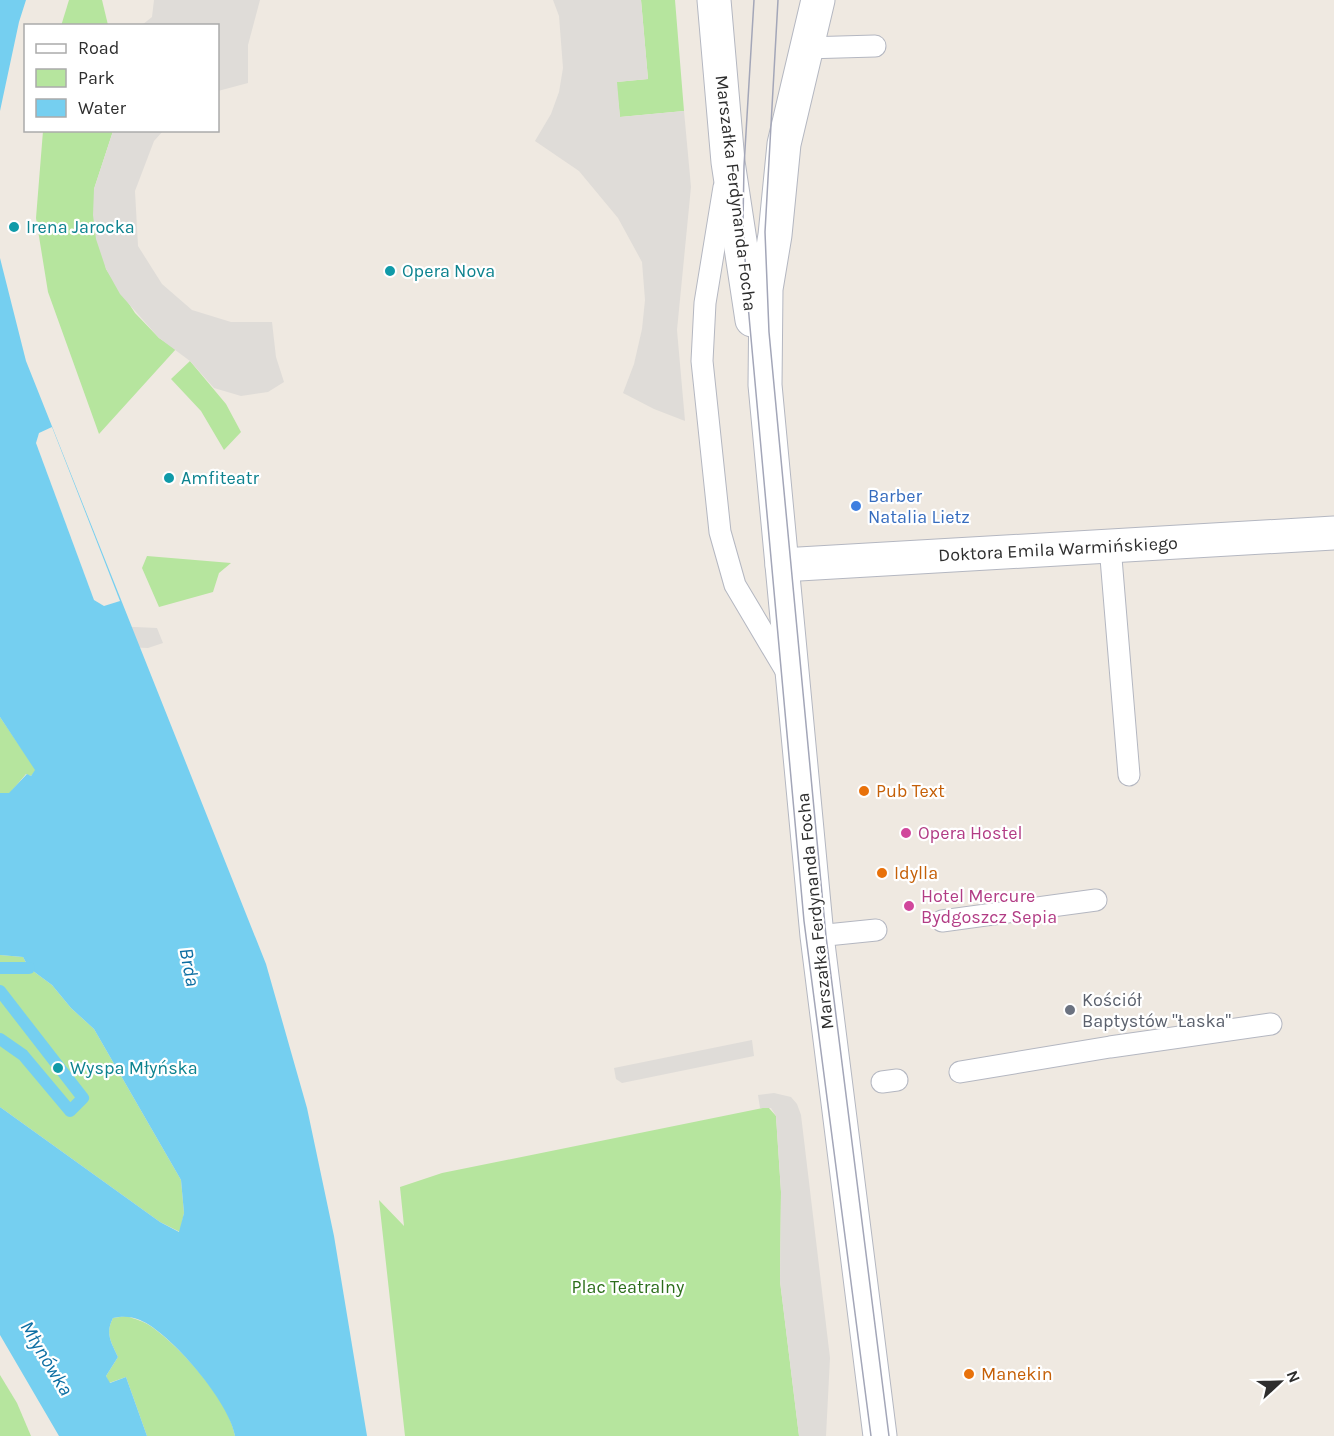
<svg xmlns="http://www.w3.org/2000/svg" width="1334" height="1436" font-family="Karla,sans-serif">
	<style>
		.green { fill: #b6e59e }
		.plaza { fill: #dfdcd8 }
		.water { fill: #75cff0 }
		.pier { fill: #efe9e1 }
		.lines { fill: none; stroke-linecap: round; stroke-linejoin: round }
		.stream { stroke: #75cff0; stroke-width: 12 }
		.service-casing { stroke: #b4b7c1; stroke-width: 23 }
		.minor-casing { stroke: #b4b7c1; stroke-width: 35 }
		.tertiary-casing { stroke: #b4b7c1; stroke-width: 35 }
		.service { stroke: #fff; stroke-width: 21 }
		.minor { stroke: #fff; stroke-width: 33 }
		.tertiary { stroke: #fff; stroke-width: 33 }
		.tram { stroke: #a3a6b8; stroke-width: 1.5 }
		.culture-dot { fill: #0f9aa8; stroke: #fff; stroke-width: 2 }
		.shop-dot { fill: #3f7fe0; stroke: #fff; stroke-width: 2 }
		.food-dot { fill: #e8710a; stroke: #fff; stroke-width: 2 }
		.hotel-dot { fill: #d1479c; stroke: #fff; stroke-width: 2 }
		.worship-dot { fill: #6b7280; stroke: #fff; stroke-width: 2 }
		.labels { text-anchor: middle; stroke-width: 4.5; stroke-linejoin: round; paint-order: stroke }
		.street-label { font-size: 18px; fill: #2e2e2e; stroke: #fff }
		.culture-label { font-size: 18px; fill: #0d838f; stroke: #fff; text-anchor: start }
		.shop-label { font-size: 18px; fill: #366cbe; stroke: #fff; text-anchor: start }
		.food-label { font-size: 18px; fill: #c56008; stroke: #fff; text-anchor: start }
		.hotel-label { font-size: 18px; fill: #b23c85; stroke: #fff; text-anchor: start }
		.worship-label { font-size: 18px; fill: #5b616d; stroke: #fff; text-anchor: start }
		.park-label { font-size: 18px; fill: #2c6e1b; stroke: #fff }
		.water-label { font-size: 20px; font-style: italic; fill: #0d6fa3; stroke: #fff }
	</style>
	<rect width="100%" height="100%" fill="#efe9e1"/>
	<g class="green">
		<polygon points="69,0 102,0 108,25 61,26"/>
		<polygon points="641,0 675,0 684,111 620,117 616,82 648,79"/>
		<polygon points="43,131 113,131 94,189 106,269 135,313 159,338 176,349 99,434 48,292 36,218"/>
		<polygon points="190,361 226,404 241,432 224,450 201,411 171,379"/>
		<polygon points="147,556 231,563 219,573 213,592 159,607 142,568"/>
		<polygon points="0,717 36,770 31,776 26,774 9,794 0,793"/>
		<polygon points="0,955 23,957 29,968 52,985 71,1008 94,1029 181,1180 184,1213 180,1232 160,1222 0,1107"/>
		<polygon points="768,1107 776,1116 781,1192 780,1281 799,1436 405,1436 379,1200 404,1226 400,1187 442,1173"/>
		<path d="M 126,1316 C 135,1319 144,1321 152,1327 C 180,1347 230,1401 235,1436 L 147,1436 L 126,1377 L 109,1383 L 106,1376 L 118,1357 C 111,1342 105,1333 113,1318 Z"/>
		<polygon points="0,1375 17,1403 31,1436 0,1436"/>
	</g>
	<g class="plaza">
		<polygon points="154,0 260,0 248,45 248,83 218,91 218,26 142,25 152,17"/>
		<polygon points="553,0 641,0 648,79 617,82 620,117 684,111 691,187 677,330 685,421 654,409 623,393 634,364 642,329 645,300 642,262 618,218 579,171 535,141 551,114 559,92 563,68 559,16"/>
		<polygon points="113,131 163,131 154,141 135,191 138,246 162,284 192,310 231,322 272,322 276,357 284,382 268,392 241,396 214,388 190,361 159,338 120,294 106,269 96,239 93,215 94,189"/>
		<polygon points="0,621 157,628 163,643 148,648 0,642"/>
		<polygon points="752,1040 754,1056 622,1083 616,1079 614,1068"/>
		<polygon points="774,1093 791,1097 797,1104 801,1115 830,1358 826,1436 799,1436 780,1281 781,1192 776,1116 771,1108 760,1108 758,1095"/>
	</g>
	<g class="water">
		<polygon points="0,0 26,0 19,22 0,111"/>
		<path d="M 0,258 L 26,361 L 266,964 L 307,1108 L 334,1236 L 367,1436 L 235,1436 C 230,1403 171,1333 140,1320 C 130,1316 123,1316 113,1318 C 105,1333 111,1342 118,1357 L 106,1376 L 110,1383 L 126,1377 L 147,1436 L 59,1436 L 0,1335 L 0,1107 L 160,1222 L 179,1232 L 184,1213 L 181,1180 L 94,1029 L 71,1008 L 52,985 L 29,968 L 23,957 L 0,955 L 0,793 L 9,793 L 27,774 L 31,776 L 35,770 L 0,717 Z"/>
	</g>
	<polygon class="pier" points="52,427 120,601 104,606 94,600 36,443 39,433"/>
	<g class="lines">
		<g class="stream">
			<polyline points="0,968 29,968"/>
			<polyline points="0,991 83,1098 70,1111 23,1055 0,1039"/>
		</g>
		<defs>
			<g id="service">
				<polyline points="805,48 875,46"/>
				<polyline points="724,187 705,303 702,361 720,532 735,585 789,676"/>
				<polyline points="1110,546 1129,775"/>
				<polyline points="942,921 1096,900"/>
				<polyline points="817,936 876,930"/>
				<polyline points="960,1072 1110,1047 1271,1024"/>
				<polyline points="882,1082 897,1080"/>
			</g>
			<polyline id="minor" points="782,565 1334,533"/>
			<g id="tertiary">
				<polyline points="714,0 728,162 752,320"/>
				<polyline points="818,0 784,144 775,235 766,289 765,385 817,936 880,1436"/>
			</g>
		</defs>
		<use href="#service" class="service-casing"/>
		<use href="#minor" class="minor-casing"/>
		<use href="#tertiary" class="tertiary-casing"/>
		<use href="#service" class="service"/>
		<use href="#minor" class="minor"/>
		<use href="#tertiary" class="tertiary"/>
		<g class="tram">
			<polyline points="754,0 744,166 743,222 747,294 804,921 871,1436"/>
			<polyline points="778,0 765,232 769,332 826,936 889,1436"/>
		</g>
	</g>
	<g class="culture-dot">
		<circle cx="14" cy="227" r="6"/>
		<circle cx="390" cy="271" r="6"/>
		<circle cx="169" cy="478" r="6"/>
		<circle cx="58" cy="1068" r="6"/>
	</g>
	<circle class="shop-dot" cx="856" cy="506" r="6"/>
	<g class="food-dot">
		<circle cx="864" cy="791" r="6"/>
		<circle cx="882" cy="873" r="6"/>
		<circle cx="969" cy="1374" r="6"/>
	</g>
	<g class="hotel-dot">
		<circle cx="906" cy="833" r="6"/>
		<circle cx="909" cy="906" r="6"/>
	</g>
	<circle class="worship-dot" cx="1070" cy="1010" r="6"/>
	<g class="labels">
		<g class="street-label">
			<text transform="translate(736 193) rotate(83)" y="6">Marszałka Ferdynanda Focha</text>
			<text transform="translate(1058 549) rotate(-3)" y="6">Doktora Emila Warmińskiego</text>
			<text transform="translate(815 911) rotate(-96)" y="6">Marszałka Ferdynanda Focha</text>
		</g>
		<g class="culture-label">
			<text x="26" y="233">Irena Jarocka</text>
			<text x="402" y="277">Opera Nova</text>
			<text x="181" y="484">Amfiteatr</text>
			<text x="70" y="1074">Wyspa Młyńska</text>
		</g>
		<g class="shop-label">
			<text x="868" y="502">Barber<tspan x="868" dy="21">Natalia Lietz</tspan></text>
		</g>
		<g class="food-label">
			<text x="876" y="797">Pub Text</text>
			<text x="894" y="879">Idylla</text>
			<text x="981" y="1380">Manekin</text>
		</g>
		<g class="hotel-label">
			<text x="918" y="839">Opera Hostel</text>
			<text x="921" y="902">Hotel Mercure<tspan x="921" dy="21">Bydgoszcz Sepia</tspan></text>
		</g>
		<g class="worship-label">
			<text x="1082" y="1006">Kościół<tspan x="1082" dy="21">Baptystów "Łaska"</tspan></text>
		</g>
		<g class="park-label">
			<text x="628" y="1293">Plac Teatralny</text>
		</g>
		<g class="water-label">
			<text transform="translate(190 967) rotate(79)" y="7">Brda</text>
			<text transform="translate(47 1358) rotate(59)" y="7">Młynówka</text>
		</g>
	</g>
	<rect x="24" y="24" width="195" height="108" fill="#ffffff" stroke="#ababab" stroke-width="1.5"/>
	<rect x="36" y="44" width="30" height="9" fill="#ffffff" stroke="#ababab" stroke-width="1.5"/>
	<text x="78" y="54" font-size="18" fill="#2e2e2e">Road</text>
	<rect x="36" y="69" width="30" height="18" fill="#b6e59e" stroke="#ababab" stroke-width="1.5"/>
	<text x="78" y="84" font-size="18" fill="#2e2e2e">Park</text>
	<rect x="36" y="99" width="30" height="18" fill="#75cff0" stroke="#ababab" stroke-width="1.5"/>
	<text x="78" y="114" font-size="18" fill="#2e2e2e">Water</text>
	<g transform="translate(1280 1382) rotate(68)" stroke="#ffffff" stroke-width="4.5" paint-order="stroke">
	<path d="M0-4.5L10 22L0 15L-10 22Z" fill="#2e2e2e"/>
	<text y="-9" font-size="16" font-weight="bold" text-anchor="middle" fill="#2e2e2e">N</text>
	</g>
</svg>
